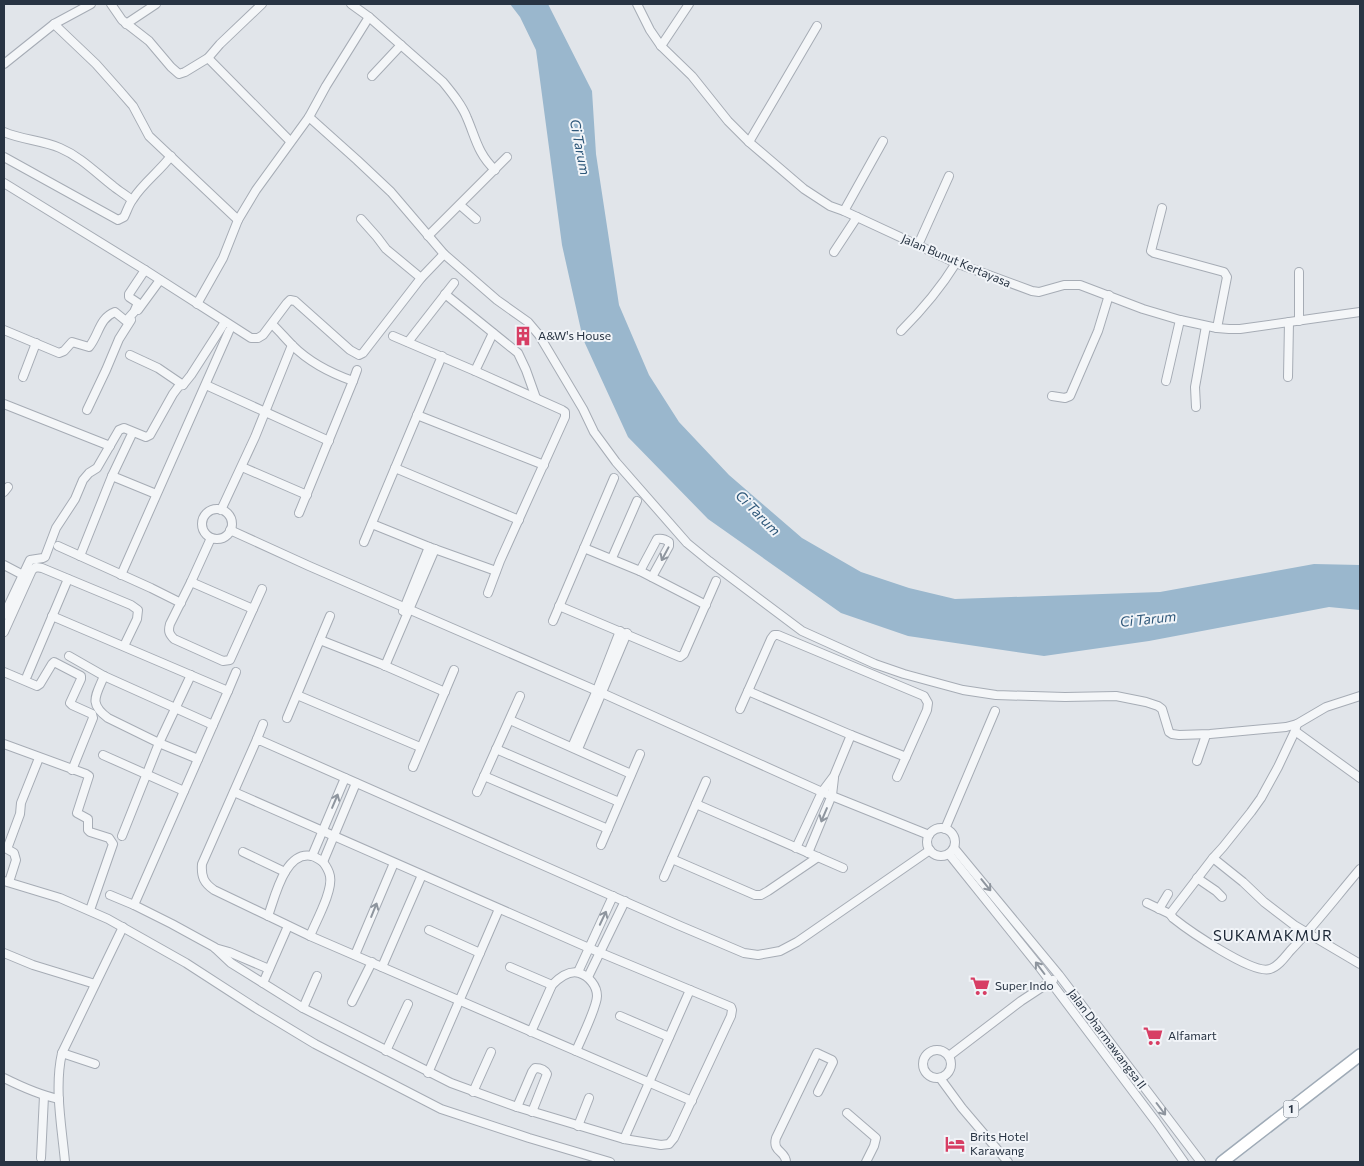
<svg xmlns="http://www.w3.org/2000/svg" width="1364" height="1166" font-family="Commissioner,sans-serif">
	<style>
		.water { fill: #9ab7cd }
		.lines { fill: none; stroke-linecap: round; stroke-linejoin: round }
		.minor-casing { stroke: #a6acb5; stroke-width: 10 }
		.primary-casing { stroke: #9fabb7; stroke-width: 14 }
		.minor { stroke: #f4f6f8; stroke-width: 8 }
		.primary { stroke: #fff; stroke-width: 11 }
		.oneway { stroke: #8e959e }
		.labels { text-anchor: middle; stroke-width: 4; stroke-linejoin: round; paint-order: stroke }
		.shield { fill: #f1f4f8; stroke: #646e79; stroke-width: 1 }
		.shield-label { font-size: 11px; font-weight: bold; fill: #283443 }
		.street-label { font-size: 12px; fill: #283443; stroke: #f1f4f8 }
		.poi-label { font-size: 12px; fill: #283443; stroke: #f1f4f8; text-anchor: start }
		.water-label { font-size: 14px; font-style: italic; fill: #2f587a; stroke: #f1f4f8 }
		.quarter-label { font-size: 15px; letter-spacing: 1px; fill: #1a2534; stroke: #f1f4f8 }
	</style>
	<rect width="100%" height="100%" fill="#e1e5ea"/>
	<polygon class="water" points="510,4 548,4 592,91 596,154 619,305 649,375 679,422 729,475 802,538 861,572 909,588 955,599 1160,592 1314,564 1360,565 1360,610 1329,607 1149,641 1044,656 908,636 841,613 708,519 628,437 583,339 562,245 536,50 520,17"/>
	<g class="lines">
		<defs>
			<g id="minor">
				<polyline points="111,4 122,20 149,41 171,67 179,74 185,72 208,58 220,44 262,4"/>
				<path d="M 351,4 L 369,17 L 443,82 C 452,93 462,105 467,118 C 476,139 478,154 495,170"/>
				<polyline points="637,4 650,30 661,46 692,76 728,121 749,142 804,189 830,206 844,211 956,263 1032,291 1039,292 1064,285 1080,285 1143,309 1180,320 1217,328 1229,329 1240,329 1317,318 1360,312"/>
				<polyline points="54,24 96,64 120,91 133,106 149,136 238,220"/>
				<polyline points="126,24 156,4"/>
				<polyline points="661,46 689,4"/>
				<polyline points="208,58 290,141"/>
				<polyline points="4,64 54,24 91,4"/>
				<polyline points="372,76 401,45"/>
				<polyline points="309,117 357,160 391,192 444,254"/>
				<path d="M 4,132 C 22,140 42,140 60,148 C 81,157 95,172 113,186 C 119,191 126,195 132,200"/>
				<polyline points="749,142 817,26"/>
				<path d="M 4,157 L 118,220 L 124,217 C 127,211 129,204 133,199 C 143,183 159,172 171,156"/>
				<polyline points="4,183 145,270 251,338 258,338 263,335 287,303 290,300 295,301 350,350 359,355 363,353 421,278 444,254 497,300 528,322 539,335 583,409 594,432 616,462 687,543 709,561 802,631 875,664 904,674 963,690 996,695 1065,697 1116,696 1146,702 1158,706 1162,709 1169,732 1172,734 1179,735 1210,734 1286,727 1297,724 1326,707 1360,696"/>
				<polyline points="460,205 476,219"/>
				<polyline points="1162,208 1152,247 1151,251 1154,253 1224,272 1227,277 1217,328"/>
				<polyline points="844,211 883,141"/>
				<polyline points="361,219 377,237 386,249 421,278"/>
				<polyline points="428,236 507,157"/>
				<polyline points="918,245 949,176"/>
				<polyline points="834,252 857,217"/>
				<polyline points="445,294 518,353 526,370 536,398"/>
				<polyline points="197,304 223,258 238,220 256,190 309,117 326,86 369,17"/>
				<polyline points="138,310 160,280"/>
				<polyline points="1299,321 1299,272"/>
				<path d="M 275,327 C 281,333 286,339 292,345 C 309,362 330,373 353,381 L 299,513"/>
				<path d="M 4,330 L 59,353 L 64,351 L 72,342 L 89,347 C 99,335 99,318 115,312 L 126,321 L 134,312 L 138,303 L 129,297 L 129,294 L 145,270"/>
				<path d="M 901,331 C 922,310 940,289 956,263"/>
				<polyline points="393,336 475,371 562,410 565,412 565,417 500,561 488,593"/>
				<polyline points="408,342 454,283"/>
				<polyline points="130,355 158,368 183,385"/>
				<polyline points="475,371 493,333"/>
				<polyline points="23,377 36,343"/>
				<polyline points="1288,377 1289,322"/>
				<polyline points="353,381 357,370"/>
				<polyline points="1166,381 1180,320"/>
				<polyline points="206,385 329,441"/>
				<polyline points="1052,396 1065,398 1070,396 1098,331 1109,295"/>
				<polyline points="4,404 110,446"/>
				<polyline points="1196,407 1195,387 1206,326"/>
				<polyline points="87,410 106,370 119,339 131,320"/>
				<polyline points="417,415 544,465"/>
				<polyline points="242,467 307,495"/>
				<polyline points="395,468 519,520"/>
				<polyline points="112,476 156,494"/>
				<polyline points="4,492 8,487"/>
				<circle cx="217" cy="524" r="15"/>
				<polyline points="221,510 255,437 292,345"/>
				<polyline points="372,524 429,547 496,571"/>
				<polyline points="230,530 309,566 602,693 822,792 929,835"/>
				<path d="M 211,538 L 191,582 L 170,624 C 168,631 169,634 174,639 L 223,661 L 230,660 L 262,589"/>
				<polyline points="364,542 442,356"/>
				<polyline points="58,546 151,588 181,603"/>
				<polyline points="584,548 640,571 706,605"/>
				<polyline points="80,556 112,476 131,436"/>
				<polyline points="612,558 637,501"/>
				<polyline points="4,565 23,575"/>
				<path d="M 640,571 L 656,541 L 657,539 C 662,538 665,539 669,542 L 669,546 L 652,577"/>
				<polyline points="121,575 229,331"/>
				<polyline points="191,582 253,609"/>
				<polyline points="559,606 680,657 684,654 716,581"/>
				<polyline points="403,611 429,547"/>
				<polyline points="4,615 30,560 43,558 45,557 56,528 75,499 83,480 89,473 97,468 119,430 124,428 146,437 150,435 173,394 179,386 183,385 191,375 225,322"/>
				<polyline points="52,616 228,691 134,905"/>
				<polyline points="553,621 614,478"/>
				<polyline points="4,632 32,570 36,567 42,568 131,605 138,610 137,619 124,646"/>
				<polyline points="320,640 381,664 445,692"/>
				<polyline points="69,656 104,676 213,725"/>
				<polyline points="385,666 435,549"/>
				<polyline points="4,672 37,686 40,684 52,664 54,662 81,676 81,679 70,703 72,705 92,714 93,718 72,770"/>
				<polyline points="27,676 68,579"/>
				<path d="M 104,676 C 96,696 88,703 108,718 L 159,743 L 198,759"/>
				<polyline points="228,691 236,672"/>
				<polyline points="748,691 851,735 906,757"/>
				<polyline points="297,695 420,747"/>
				<polyline points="740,709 771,639 774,635 778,635 924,696 928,703 927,710 897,777"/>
				<polyline points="287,718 330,616"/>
				<polyline points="510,720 631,774"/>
				<polyline points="1295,731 1360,778"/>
				<polyline points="257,739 263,724"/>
				<polyline points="4,744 86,774 89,776 77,813 88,819 88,830 90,832 109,838 113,844 90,910"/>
				<polyline points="572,747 597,690 620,631"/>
				<polyline points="496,749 619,802"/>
				<polyline points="578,749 627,633"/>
				<polyline points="103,755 184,791"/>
				<polyline points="1197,761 1206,735"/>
				<polyline points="413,767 454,670"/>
				<polyline points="484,776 608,829"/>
				<polyline points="477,792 520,696"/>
				<polyline points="696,804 843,868"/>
				<circle cx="941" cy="842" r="14"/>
				<polyline points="945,829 995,711"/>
				<polyline points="122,836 159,743 191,675"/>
				<polyline points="601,845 640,754"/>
				<polyline points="796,848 822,792 834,776 851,735"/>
				<polyline points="954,848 1059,975 1201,1162"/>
				<polyline points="243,852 285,872"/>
				<polyline points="808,853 832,795 834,778"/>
				<polyline points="949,854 1038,965 1156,1122 1184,1162"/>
				<polyline points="312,856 345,778"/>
				<polyline points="1213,858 1243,882 1264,902 1294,925 1360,964"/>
				<polyline points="672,859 755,895 761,895 768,891 818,857"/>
				<polyline points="323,862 356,783"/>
				<polyline points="664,877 706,781"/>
				<polyline points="1197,878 1216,891 1222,897"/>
				<polyline points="4,881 60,898 108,919 186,963 257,1009 315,1044 441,1109 529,1138 610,1162"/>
				<polyline points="9,882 16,860 14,853 7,849 20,814 21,803 39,758"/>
				<polyline points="110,895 134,905 172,924 214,947 231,963 303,1008 451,1083 517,1107 624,1139 661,1145 669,1144 674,1138 731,1016 732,1010 731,1007 589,948 234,792"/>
				<path d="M 1147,903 L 1170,914 L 1173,918 C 1188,930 1253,975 1270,969 C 1278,967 1285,957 1290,951 C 1315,925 1337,896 1360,869"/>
				<polyline points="1159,909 1168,894"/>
				<polyline points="1170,914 1213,858 1223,847 1251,812 1261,798 1278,767 1295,731 1297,724"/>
				<path d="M 268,916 C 275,897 285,850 312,856 C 316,857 320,860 323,862 C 326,866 329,871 330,876 C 333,891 316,921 310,936"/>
				<polyline points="429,930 480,953"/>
				<polyline points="215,948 229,952 269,969"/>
				<polyline points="4,953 33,965 95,984"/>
				<polyline points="355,955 394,863"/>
				<polyline points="382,967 422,875"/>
				<polyline points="510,967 552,985"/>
				<polyline points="578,972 613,896"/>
				<polyline points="588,977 625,901"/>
				<polyline points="263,983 288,926"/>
				<polyline points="352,1002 372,962"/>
				<polyline points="303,1008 317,976"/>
				<polyline points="620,1016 669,1037"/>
				<path d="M 531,1032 L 552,985 C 559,978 569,970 579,973 C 589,976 597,986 597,996 C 597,1007 581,1039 576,1051"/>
				<circle cx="937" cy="1064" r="14"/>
				<polyline points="386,1051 408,1004"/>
				<polyline points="62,1053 95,1064"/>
				<polyline points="949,1056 1021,1001 1053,980"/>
				<polyline points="428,1073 499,909"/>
				<path d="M 4,1078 C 22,1087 39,1095 59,1099"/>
				<polyline points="940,1078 962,1108 1008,1162"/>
				<polyline points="473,1092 491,1052"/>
				<path d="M 692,1101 L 310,936 L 214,890 C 204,883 201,877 202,864 L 257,739 L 678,925 L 744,953 L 758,955 L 780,951 L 797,942 L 930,850"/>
				<path d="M 517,1107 L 532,1072 L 535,1068 C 540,1068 545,1070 547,1074 L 532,1112"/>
				<polyline points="847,1113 876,1138 874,1146 866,1162"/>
				<polyline points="578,1126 589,1098"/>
				<polyline points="624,1139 690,990"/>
				<polyline points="41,1158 44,1096"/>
				<path d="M 65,1162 C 62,1128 54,1088 62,1053 L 123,927"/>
				<path d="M 786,1162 C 786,1151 772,1152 776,1138 L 817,1053 L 832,1060 L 833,1062 L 818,1092"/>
			</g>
			<polyline id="primary" points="1222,1162 1360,1055"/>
		</defs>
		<use href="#minor" class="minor-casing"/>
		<use href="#primary" class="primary-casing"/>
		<use href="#minor" class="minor"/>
		<use href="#primary" class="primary"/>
	</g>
	<defs><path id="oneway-shaft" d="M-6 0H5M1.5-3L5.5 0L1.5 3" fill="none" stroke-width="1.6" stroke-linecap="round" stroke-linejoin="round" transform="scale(1.25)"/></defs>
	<g class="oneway">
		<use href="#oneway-shaft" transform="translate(665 554) rotate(118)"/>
		<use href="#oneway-shaft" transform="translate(335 801) rotate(-67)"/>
		<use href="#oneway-shaft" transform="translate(824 815) rotate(113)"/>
		<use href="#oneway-shaft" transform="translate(986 885) rotate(51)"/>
		<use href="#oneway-shaft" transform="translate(374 910) rotate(-68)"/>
		<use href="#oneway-shaft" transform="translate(603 918) rotate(-65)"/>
		<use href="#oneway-shaft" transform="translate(1040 968) rotate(-127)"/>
		<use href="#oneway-shaft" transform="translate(1161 1109) rotate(53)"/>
	</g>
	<defs>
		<symbol id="building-bare" viewBox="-9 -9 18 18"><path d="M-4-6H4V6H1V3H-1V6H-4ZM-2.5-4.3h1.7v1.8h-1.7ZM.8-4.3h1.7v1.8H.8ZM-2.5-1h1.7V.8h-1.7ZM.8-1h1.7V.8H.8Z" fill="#d73e64" stroke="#f1f4f8" stroke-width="2.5" paint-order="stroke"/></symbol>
		<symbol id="supermarket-bare" viewBox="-9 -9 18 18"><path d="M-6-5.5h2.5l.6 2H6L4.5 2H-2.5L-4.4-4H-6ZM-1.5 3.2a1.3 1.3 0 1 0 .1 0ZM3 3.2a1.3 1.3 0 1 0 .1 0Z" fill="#d73e64" stroke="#f1f4f8" stroke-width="2.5" paint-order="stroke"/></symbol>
		<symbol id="hotel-bare" viewBox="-9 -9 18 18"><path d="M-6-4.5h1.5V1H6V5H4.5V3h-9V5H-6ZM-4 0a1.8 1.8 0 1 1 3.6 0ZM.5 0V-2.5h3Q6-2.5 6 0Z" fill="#d73e64" stroke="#f1f4f8" stroke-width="2.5" paint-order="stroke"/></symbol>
	</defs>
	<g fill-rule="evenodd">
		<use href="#building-bare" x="509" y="322" width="28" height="28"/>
		<use href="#supermarket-bare" x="966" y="972" width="28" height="28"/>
		<use href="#supermarket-bare" x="1139" y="1022" width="28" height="28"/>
		<use href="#hotel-bare" x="941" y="1130" width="28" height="28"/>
	</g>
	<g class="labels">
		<rect class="shield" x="1283.5" y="1100.5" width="15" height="17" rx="4"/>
		<g class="shield-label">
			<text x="1291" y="1113">1</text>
		</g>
		<g class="street-label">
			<text transform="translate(956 261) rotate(23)" y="4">Jalan Bunut Kertayasa</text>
			<text transform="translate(1107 1039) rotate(53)" y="4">Jalan Dharmawangsa II</text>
		</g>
		<g class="poi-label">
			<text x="538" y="340">A&amp;W's House</text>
			<text x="995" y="990">Super Indo</text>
			<text x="1168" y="1040">Alfamart</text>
			<text x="970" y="1141">Brits Hotel<tspan x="970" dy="14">Karawang</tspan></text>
		</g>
		<g class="water-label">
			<text transform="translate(580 147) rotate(79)" y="5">Ci Tarum</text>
			<text transform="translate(758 513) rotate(45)" y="5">Ci Tarum</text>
			<text transform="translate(1148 619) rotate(-6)" y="5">Ci Tarum</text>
		</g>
		<g class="quarter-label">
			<text x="1273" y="941">SUKAMAKMUR</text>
		</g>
	</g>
	<rect width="1364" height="1166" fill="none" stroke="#283443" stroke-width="10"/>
</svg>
